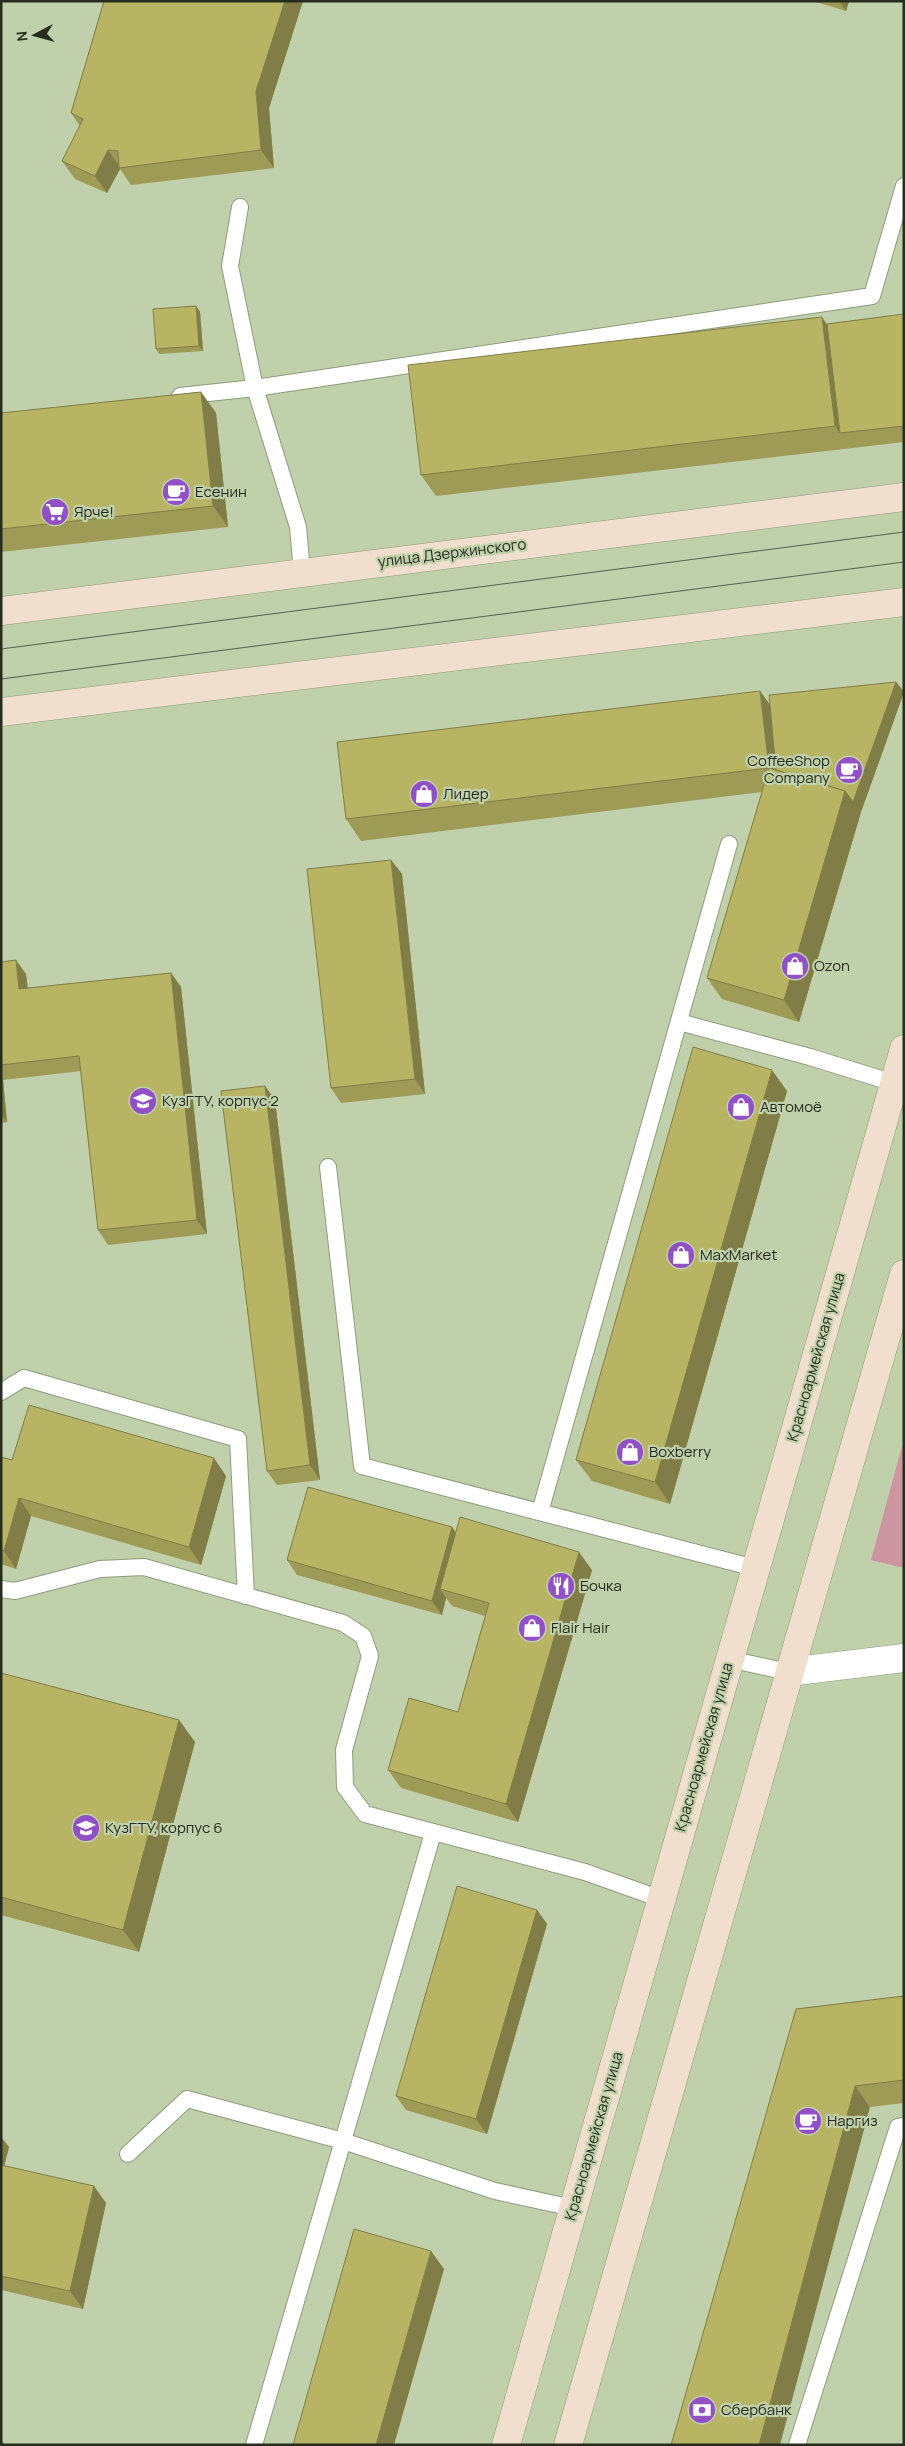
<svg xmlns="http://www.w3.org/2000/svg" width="905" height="2446" font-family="Manrope,sans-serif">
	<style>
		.green { fill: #cc959f }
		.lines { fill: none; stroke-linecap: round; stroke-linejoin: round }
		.lane-casing { stroke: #8e9d7b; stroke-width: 18 }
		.street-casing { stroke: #8e9d7b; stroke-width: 29 }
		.secondary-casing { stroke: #8e9d7b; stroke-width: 29 }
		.lane { stroke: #fff; stroke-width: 16 }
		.street { stroke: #fff; stroke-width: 28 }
		.secondary { stroke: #efdfcc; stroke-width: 28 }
		.tram { stroke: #57614b; stroke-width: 1 }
		.wall { fill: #9d9b56 }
		.shaded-wall { fill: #807e46 }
		.building { fill: #b7b464; stroke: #807e46 }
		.labels { text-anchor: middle; stroke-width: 4.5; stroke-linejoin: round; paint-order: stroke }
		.poi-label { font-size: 15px; fill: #262c1e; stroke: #c0d0ab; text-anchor: start }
		.street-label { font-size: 15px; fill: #262c1e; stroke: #c0d0ab }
	</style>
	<rect width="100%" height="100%" fill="#c0d0ab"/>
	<polygon class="green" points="904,1439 904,1568 871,1560"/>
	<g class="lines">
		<defs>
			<g id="lane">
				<polyline points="240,207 230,266 255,388 298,527 302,572"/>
				<polyline points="180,396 255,388 872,296 904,186"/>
				<polyline points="679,1022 810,1057 894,1083"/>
				<polyline points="328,1167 362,1466 755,1568"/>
				<polyline points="1,1392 24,1378 238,1439 246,1596"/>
				<polyline points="540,1512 729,844"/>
				<polyline points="1,1589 15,1591 100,1569 144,1567 343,1623 363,1636 370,1656 344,1750 345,1787 365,1814 585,1872 661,1899"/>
				<polyline points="729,1659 788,1672"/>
				<polyline points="128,2154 187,2099 343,2141 495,2191 573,2208"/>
				<polyline points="254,2445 433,1833"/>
				<polyline points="797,2445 898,2127 904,2126"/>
			</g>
			<polyline id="street" points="788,1672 904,1658"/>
			<g id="secondary">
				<polyline points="1,611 904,497"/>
				<polyline points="1,712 904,602"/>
				<polyline points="506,2445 904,1049"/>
				<polyline points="568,2445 904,1274"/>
			</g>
		</defs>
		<use href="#lane" class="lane-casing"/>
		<use href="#street" class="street-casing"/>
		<use href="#secondary" class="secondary-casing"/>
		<use href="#lane" class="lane"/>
		<use href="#street" class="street"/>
		<use href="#secondary" class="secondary"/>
		<g class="tram">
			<polyline points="1,649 904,532"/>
			<polyline points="1,679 904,562"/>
		</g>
	</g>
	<g class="wall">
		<polygon points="104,1 303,1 269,108 274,168 131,185 120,169 107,193 75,179 62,161 80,126 71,113"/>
		<polygon points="813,1 849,1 846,11"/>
		<polygon points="196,306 200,312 203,351 159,354 156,349"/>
		<polygon points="904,314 904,442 436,496 421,475 827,324"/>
		<polygon points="201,392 216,413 228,527 1,552 1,413"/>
		<polygon points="896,682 904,692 861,812 799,1022 722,999 707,978 762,792 361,841 346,819 760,691 770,705"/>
		<polygon points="391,860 402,874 425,1094 341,1103 331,1088"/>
		<polygon points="1,962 26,974 28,988 171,973 181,987 207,1234 108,1245 98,1230 81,1071 3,1080 7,1122 1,1123"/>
		<polygon points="265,1086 275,1100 320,1480 277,1485 267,1471"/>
		<polygon points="787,1091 670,1504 592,1481 576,1460"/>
		<polygon points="1,1457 12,1460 226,1476 201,1565 31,1516 16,1569 1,1564"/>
		<polygon points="452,1527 456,1533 592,1570 518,1822 401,1788 388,1770 458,1712 485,1616 452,1606 446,1598 442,1615 297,1575 287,1560"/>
		<polygon points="1,1673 179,1720 195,1742 139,1952 1,1915"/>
		<polygon points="537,1910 547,1924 487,2134 406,2110 396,2096"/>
		<polygon points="904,1996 904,2103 870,2107 796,2009"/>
		<polygon points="1,2137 9,2147 4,2166 106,2203 83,2309 1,2290"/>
	</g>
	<g class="shaded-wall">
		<polygon points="285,1 303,1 269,108 274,168 261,150 256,91"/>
		<polygon points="839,1 849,1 846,11"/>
		<polygon points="108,150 120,167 119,168 120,169 107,193 95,176"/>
		<polygon points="196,306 200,312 203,351 199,346"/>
		<polygon points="822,317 837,339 840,433 835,426"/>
		<polygon points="201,392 216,413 228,527 213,506"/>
		<polygon points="896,682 904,692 861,812 853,802"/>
		<polygon points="760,691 775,712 783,781 769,768"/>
		<polygon points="845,791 861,812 799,1022 784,1000"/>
		<polygon points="391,860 402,874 425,1094 415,1079"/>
		<polygon points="16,960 26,974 29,1004 19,989"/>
		<polygon points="171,973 181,987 207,1234 197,1220"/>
		<polygon points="772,1070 787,1091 670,1504 655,1482"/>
		<polygon points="1,1078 3,1080 7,1122 1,1114"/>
		<polygon points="265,1086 275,1100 320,1480 310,1465"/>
		<polygon points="214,1458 226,1476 201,1565 189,1547"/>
		<polygon points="19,1498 31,1516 16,1569 4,1551"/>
		<polygon points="452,1527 462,1542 440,1589 446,1598 442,1615 432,1601"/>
		<polygon points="579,1552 592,1570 518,1822 506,1804"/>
		<polygon points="179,1720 195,1742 139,1952 123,1930"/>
		<polygon points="537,1910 547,1924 487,2134 476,2119"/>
		<polygon points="855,2086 870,2107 780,2445 759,2445"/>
		<polygon points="1,2137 9,2147 1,2178"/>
		<polygon points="94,2186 106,2203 83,2309 70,2291"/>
		<polygon points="431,2251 444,2269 394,2445 376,2445"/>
		<polygon points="1,2440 5,2445 1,2445"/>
	</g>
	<g class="building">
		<polygon points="104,1 285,1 256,91 261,150 119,168 118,151 108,150 95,176 62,161 83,119 71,113"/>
		<polygon points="196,306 199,346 156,349 153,309"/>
		<polygon points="904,314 904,426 840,433 827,324"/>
		<polygon points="822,317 835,426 421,475 408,365"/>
		<polygon points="201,392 213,506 1,529 1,413"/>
		<polygon points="896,682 853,802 845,791 776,770 769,695"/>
		<polygon points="760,691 769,768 346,819 337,742"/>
		<polygon points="769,768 845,791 784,1000 707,978"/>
		<polygon points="391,860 415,1079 331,1088 307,869"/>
		<polygon points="16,960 19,989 171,973 197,1220 98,1230 79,1056 1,1065 1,962"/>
		<polygon points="693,1047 772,1070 655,1482 576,1460"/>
		<polygon points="265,1086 310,1465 267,1471 221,1091"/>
		<polygon points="29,1405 214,1458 189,1547 19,1498 4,1551 1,1550 1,1457 12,1460"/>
		<polygon points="308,1487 452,1527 432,1601 287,1560"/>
		<polygon points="460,1517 579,1552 506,1804 388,1770 409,1698 458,1712 489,1603 440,1589"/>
		<polygon points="1,1673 179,1720 123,1930 1,1897"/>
		<polygon points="457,1886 537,1910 476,2119 396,2096"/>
		<polygon points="904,1996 904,2080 855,2086 759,2445 671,2445 796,2009"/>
		<polygon points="1,2165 94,2186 70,2291 1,2276"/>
		<polygon points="354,2229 431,2251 376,2445 293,2445"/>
	</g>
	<defs>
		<symbol id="cafe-disc" viewBox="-11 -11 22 22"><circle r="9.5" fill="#9150c6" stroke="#c0d0ab"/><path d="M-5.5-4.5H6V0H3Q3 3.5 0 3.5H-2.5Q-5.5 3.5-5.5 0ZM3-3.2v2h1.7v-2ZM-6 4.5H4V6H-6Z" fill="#fff"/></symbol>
		<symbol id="supermarket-disc" viewBox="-11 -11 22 22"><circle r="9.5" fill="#9150c6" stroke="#c0d0ab"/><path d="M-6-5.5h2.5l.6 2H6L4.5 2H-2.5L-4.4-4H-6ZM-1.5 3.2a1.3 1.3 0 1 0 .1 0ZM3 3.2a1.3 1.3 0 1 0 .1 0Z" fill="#fff"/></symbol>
		<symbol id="shop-disc" viewBox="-11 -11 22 22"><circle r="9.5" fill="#9150c6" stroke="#c0d0ab"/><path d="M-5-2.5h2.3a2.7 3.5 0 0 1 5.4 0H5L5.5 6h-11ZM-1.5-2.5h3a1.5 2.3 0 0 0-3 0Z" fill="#fff"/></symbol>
		<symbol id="university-disc" viewBox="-11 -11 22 22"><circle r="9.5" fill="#9150c6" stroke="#c0d0ab"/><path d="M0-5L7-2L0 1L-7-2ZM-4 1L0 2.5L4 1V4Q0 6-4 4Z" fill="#fff"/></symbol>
		<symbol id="restaurant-disc" viewBox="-11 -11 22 22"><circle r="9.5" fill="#9150c6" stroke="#c0d0ab"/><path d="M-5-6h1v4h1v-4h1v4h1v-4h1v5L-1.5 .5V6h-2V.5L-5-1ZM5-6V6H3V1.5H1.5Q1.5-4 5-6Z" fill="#fff"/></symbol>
		<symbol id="bank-disc" viewBox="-11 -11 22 22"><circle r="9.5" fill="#9150c6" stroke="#c0d0ab"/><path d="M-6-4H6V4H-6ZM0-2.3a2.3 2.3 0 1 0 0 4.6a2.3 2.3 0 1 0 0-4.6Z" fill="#fff"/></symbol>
	</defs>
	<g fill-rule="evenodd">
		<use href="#cafe-disc" x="160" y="476" width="32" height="32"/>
		<use href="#supermarket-disc" x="39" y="496" width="32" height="32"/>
		<use href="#cafe-disc" x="833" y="754" width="32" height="32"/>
		<use href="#shop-disc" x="408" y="778" width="32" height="32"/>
		<use href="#shop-disc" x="779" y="950" width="32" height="32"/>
		<use href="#university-disc" x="127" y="1085" width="32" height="32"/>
		<use href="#shop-disc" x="725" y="1091" width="32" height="32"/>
		<use href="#shop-disc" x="665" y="1239" width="32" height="32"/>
		<use href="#shop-disc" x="614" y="1436" width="32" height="32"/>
		<use href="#restaurant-disc" x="545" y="1570" width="32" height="32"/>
		<use href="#shop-disc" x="516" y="1612" width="32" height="32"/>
		<use href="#university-disc" x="70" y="1812" width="32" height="32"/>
		<use href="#cafe-disc" x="792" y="2105" width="32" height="32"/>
		<use href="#bank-disc" x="686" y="2394" width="32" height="32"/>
	</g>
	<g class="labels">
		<g class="poi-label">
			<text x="195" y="497">Есенин</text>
			<text x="74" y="517">Ярче!</text>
			<text x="830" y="766" text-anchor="end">CoffeeShop<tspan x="830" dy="17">Company</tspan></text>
			<text x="443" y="799">Лидер</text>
			<text x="814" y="971">Ozon</text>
			<text x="162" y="1106">КузГТУ, корпус 2</text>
			<text x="760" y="1112">Автомоё</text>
			<text x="700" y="1260">MaxMarket</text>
			<text x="649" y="1457">Boxberry</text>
			<text x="580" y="1591">Бочка</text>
			<text x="551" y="1633">Flair Hair</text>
			<text x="105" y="1833">КузГТУ, корпус 6</text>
			<text x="827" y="2126">Наргиз</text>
			<text x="721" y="2415">Сбербанк</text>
		</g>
		<g class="street-label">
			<text transform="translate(452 553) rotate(-7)" y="5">улица Дзержинского</text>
			<text transform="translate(816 1357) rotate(-74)" y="5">Красноармейская улица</text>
			<text transform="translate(704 1747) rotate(-74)" y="5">Красноармейская улица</text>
			<text transform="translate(594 2136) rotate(-74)" y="5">Красноармейская улица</text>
		</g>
	</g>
	<rect width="905" height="2446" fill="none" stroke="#262c1e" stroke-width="5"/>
	<g transform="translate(35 35) rotate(264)" stroke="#c0d0ab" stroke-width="4" paint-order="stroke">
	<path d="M0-4L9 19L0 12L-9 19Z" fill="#262c1e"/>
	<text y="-8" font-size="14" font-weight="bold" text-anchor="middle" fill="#262c1e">N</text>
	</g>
</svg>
